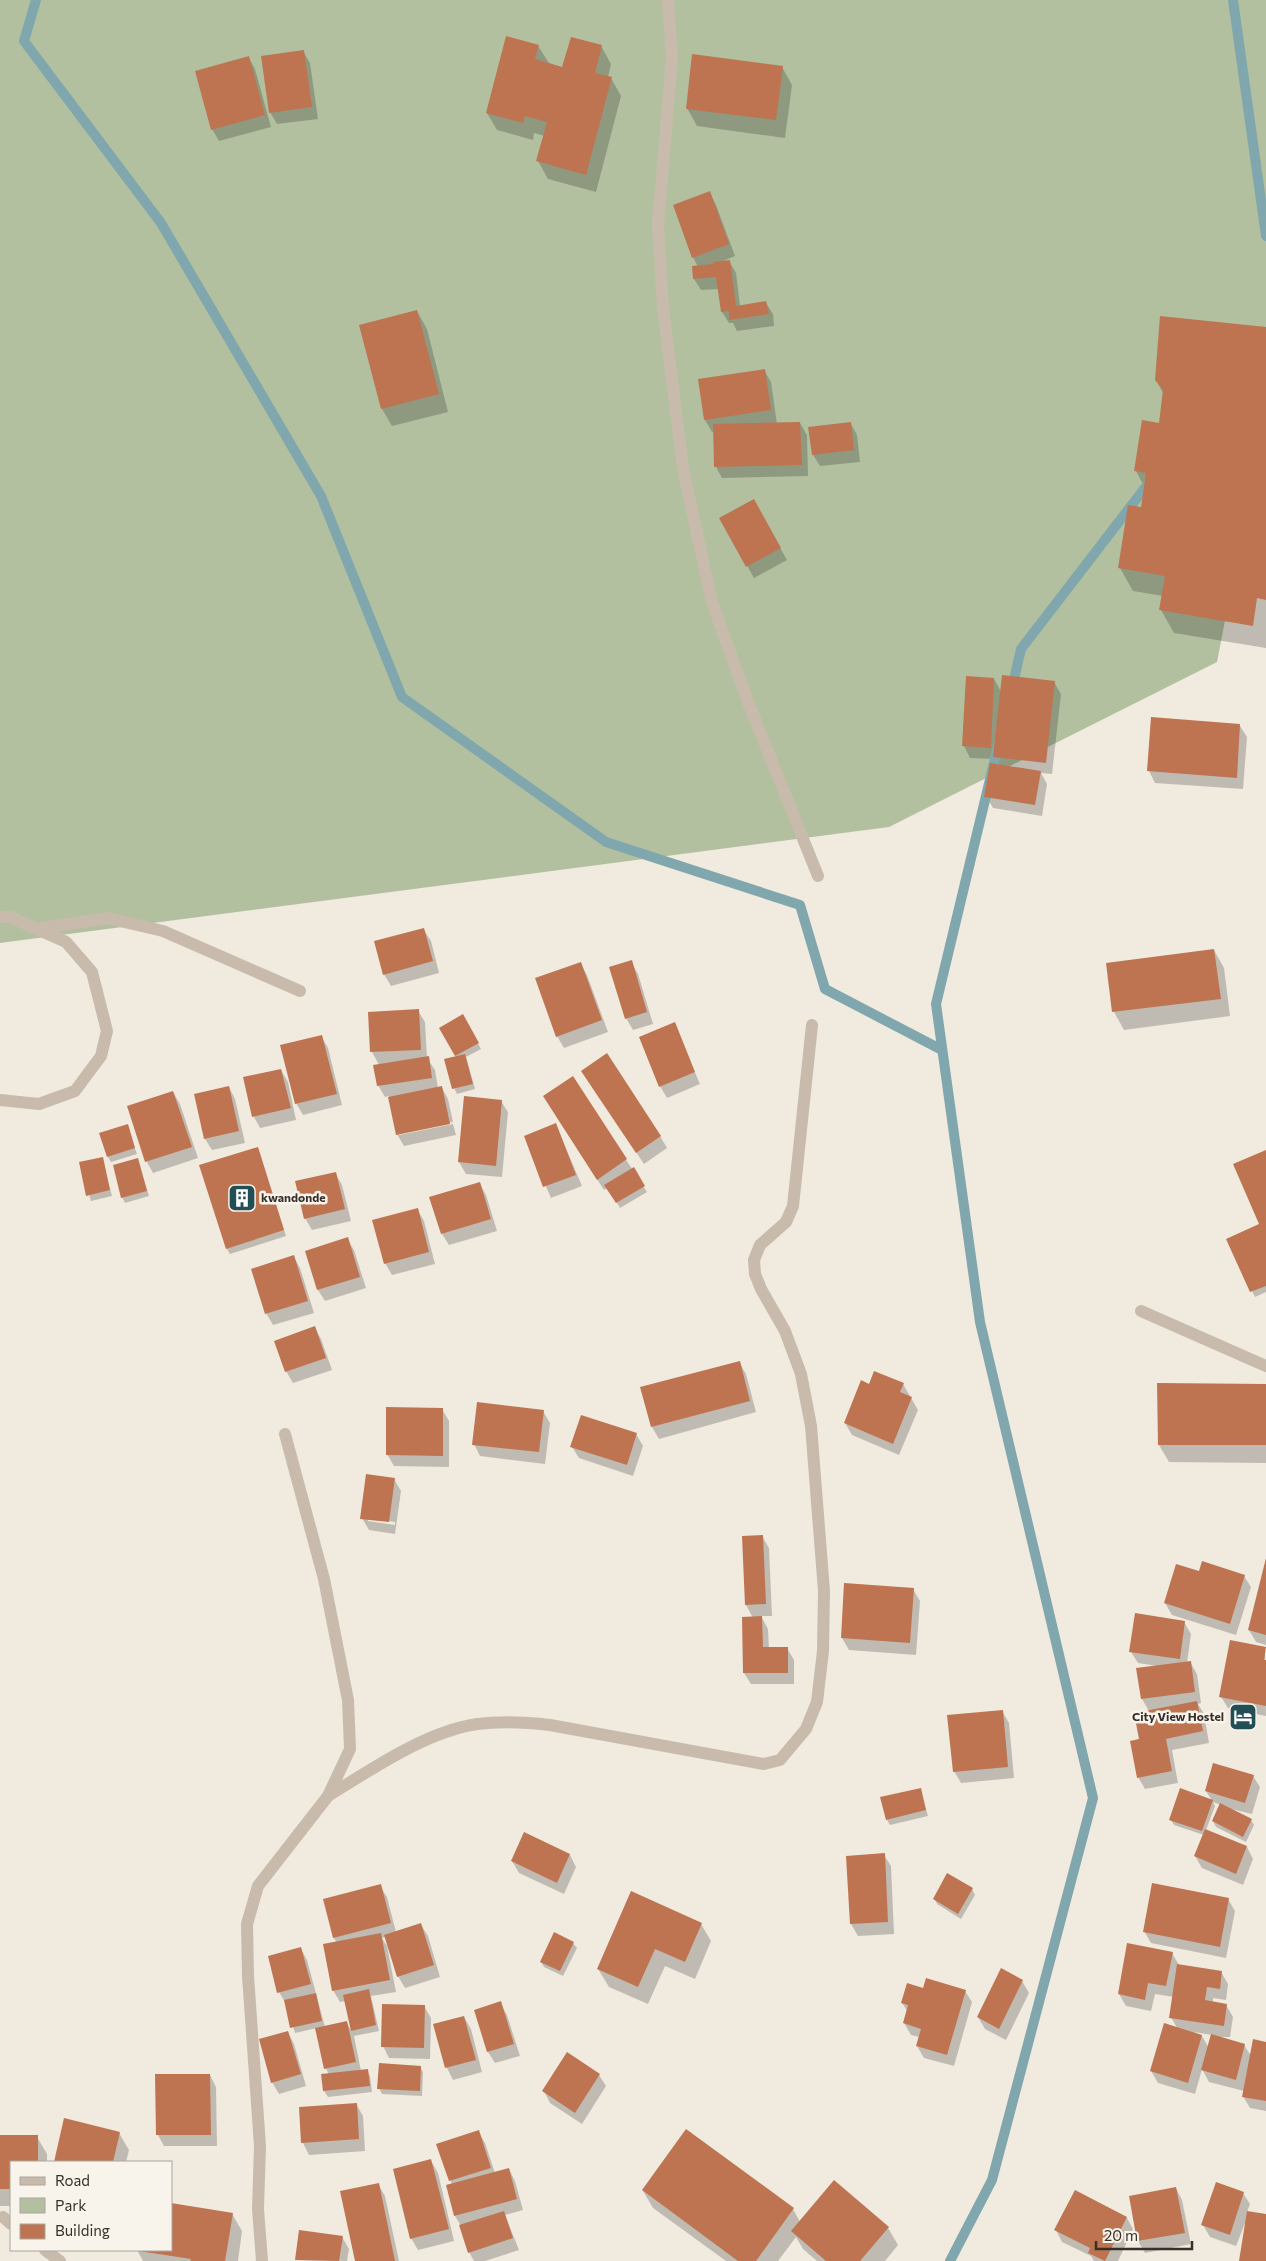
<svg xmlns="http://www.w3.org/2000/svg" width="1266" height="2261" font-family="Commissioner,sans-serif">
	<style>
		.green { fill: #b2c0a0 }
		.shadow { fill: #0003; fill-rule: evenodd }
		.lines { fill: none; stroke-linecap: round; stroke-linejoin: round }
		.stream { stroke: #80a7ad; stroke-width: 10 }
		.building { fill: #be7450 }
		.service { stroke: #c9bbab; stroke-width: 12 }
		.minor { stroke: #c9bbab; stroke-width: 12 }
		.labels { text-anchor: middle; stroke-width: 5; stroke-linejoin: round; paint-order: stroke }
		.poi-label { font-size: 12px; font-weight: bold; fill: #372f2a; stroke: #f9f4eb; text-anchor: start }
	</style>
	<rect width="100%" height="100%" fill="#f1eadf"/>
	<polygon class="green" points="0,0 1266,0 1266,409 1217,662 889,827 0,943"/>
	<g class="shadow">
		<polygon points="538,46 549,63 563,69 601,46 611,64 608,77 611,78 621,96 596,192 548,179 538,161 545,136 534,133 533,140 497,130 487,113"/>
		<polygon points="303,51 310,63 318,119 277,124 270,112"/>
		<polygon points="249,58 255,69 271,127 219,141 212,129"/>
		<polygon points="782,67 792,85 785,138 697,126 687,108"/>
		<polygon points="710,193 716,205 735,256 723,261 729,261 736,273 740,306 766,303 773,314 774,326 737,331 733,323 729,323 722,312 719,289 701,290 694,279 698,267 693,257"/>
		<polygon points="417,311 427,329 448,412 392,426 382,409"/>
		<polygon points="1161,317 1266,328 1266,648 1174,633 1161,610 1163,596 1133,591 1120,568 1142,508 1145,488 1136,471 1160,424 1164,395 1156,380"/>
		<polygon points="764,370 771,382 777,424 800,423 807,435 808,476 722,478 716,467 715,431 712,432 705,420 699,380"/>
		<polygon points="851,424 857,435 860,462 820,466 813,455"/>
		<polygon points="753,500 787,560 754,578 721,519"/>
		<polygon points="994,679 1002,693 1054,682 1061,694 1052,774 1041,773 1047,784 1042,816 993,808 986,796 999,765 995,759 970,758 964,746"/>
		<polygon points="1240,726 1247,737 1243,789 1155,783 1149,771"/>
		<polygon points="424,930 431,941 439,973 391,986 384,974"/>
		<polygon points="1214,950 1224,968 1230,1016 1124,1030 1114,1012 1107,964"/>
		<polygon points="631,962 638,974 653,1024 633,1030 626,1018"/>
		<polygon points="580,963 587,975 608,1032 564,1048 557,1036"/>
		<polygon points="418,1011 425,1022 427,1058 435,1070 438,1088 442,1088 448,1099 453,1122 399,1133 399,1135 453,1124 456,1135 404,1146 397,1134 389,1096 385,1097 378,1085 379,1065 372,1052 370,1014"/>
		<polygon points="463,1016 481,1049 466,1057 475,1089 457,1094 454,1088 457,1057 441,1028"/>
		<polygon points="674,1024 700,1084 667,1098 660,1086"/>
		<polygon points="321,1036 328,1048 342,1105 303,1115 296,1103"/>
		<polygon points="281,1070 288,1082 296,1120 260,1128 254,1117 245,1078"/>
		<polygon points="573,1078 647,1192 620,1208 608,1188 604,1190 551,1108"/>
		<polygon points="590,1083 660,1136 667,1148 644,1164"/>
		<polygon points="229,1087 235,1099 245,1143 212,1150 205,1139 196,1095"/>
		<polygon points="173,1092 180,1104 198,1158 153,1173 147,1162 128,1107"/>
		<polygon points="501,1101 508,1112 502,1177 466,1174 459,1162"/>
		<polygon points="556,1125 582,1186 551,1198 525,1137"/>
		<polygon points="127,1126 137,1154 111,1162 108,1157"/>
		<polygon points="258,1148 286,1236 230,1254 227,1249"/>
		<polygon points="1266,1151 1266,1292 1255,1297 1228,1240 1261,1225"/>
		<polygon points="102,1158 112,1196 91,1201 80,1163"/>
		<polygon points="138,1160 149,1196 125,1203 122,1197"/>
		<polygon points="335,1173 342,1185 351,1221 312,1230 305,1218"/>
		<polygon points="480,1184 486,1195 497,1231 449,1245 442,1234"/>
		<polygon points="417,1209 424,1221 435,1264 392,1275 385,1263"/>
		<polygon points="347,1239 354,1250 366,1288 325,1301 318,1290"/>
		<polygon points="294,1257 300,1268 314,1313 273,1325 266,1313"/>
		<polygon points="315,1328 321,1339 332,1370 293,1383 286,1371"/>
		<polygon points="739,1362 746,1374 756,1412 659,1439 652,1427 642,1388"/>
		<polygon points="903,1384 918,1410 899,1455 852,1435 845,1423 870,1385"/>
		<polygon points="1266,1385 1266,1463 1169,1462 1159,1445"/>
		<polygon points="442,1409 449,1421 449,1467 394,1466 387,1454"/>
		<polygon points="543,1411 550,1423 545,1464 480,1456 474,1444"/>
		<polygon points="636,1434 643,1446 633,1476 579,1458 572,1447"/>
		<path d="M 394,1479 L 401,1491 L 395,1534 L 369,1530 L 362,1518 ZM 368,1518 L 395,1522 L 395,1525 L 368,1521 Z"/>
		<polygon points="762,1536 769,1548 772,1616 761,1616 768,1629 769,1649 787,1648 794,1660 794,1684 751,1684 744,1673 753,1618 746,1605 744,1537"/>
		<polygon points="1266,1560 1266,1645 1256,1642 1249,1630"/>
		<polygon points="1177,1565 1200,1573 1244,1576 1251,1587 1236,1635 1172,1615 1165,1603"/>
		<polygon points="913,1589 920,1601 916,1655 849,1650 842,1638"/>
		<polygon points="1184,1622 1191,1634 1187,1663 1190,1662 1197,1674 1201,1703 1198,1704 1204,1714 1209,1743 1172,1750 1178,1783 1145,1789 1138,1777 1141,1740 1149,1711 1142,1699 1157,1666 1138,1663 1131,1652"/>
		<polygon points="1265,1648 1266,1716 1228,1708 1221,1697"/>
		<polygon points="1002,1711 1009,1723 1014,1778 961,1783 954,1771"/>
		<polygon points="1253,1776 1260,1787 1252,1814 1227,1808 1251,1820 1254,1825 1246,1842 1216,1827 1213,1821 1221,1805 1213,1802 1215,1806 1206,1830 1247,1847 1253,1859 1243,1885 1202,1868 1195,1856 1204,1835 1174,1825 1171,1820 1212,1801 1206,1791"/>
		<polygon points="920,1789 928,1816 890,1825 887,1820"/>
		<polygon points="570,1855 576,1867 564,1894 519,1873 512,1861"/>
		<polygon points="884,1855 891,1866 894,1934 858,1936 851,1924 847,1857"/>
		<polygon points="380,1886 387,1897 396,1932 421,1925 428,1936 440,1977 405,1988 398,1976 386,1937 382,1938 387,1946 396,1992 371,1996 379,2031 354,2036 361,2071 367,2071 370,2076 372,2092 328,2097 324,2091 323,2076 329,2075 326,2068 317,2028 295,2033 286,2004 279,1992 301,1949 307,1960 325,2027 347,2023 352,2032 346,2001 340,2002 333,1990 337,1943 334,1938"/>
		<polygon points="972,1889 975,1895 961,1919 937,1904 934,1898"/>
		<polygon points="1228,1899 1235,1911 1226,1958 1151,1943 1144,1931"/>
		<polygon points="701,1924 711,1941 695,1979 665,1966 648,2004 609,1987 598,1969"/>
		<polygon points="573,1943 577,1948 563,1976 544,1967 541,1962"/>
		<path d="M 1172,1953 L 1179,1965 L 1221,1972 L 1228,1984 L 1226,2000 L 1213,1998 L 1213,2003 L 1226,2005 L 1233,2017 L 1230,2037 L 1216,2037 L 1244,2045 L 1251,2056 L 1266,2043 L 1266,2111 L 1250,2108 L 1243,2096 L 1244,2091 L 1209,2082 L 1202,2069 L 1195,2094 L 1158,2083 L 1151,2071 L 1177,2028 L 1171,2017 L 1174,1997 L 1155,1994 L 1151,2011 L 1126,2006 L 1119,1994 ZM 1194,2032 L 1212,2035 L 1209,2048 L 1202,2036 Z"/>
		<polygon points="1022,1981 1029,1993 1006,2040 985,2029 978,2017"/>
		<polygon points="924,1990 965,1991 972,2002 954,2066 924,2058 917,2046 919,2037 911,2035 904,2023 908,2012 902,2003"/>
		<polygon points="500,2003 507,2015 520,2056 495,2063 488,2052 475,2011"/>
		<polygon points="424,2006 431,2018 430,2059 389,2058 383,2046"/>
		<polygon points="464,2017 471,2029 482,2072 453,2080 447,2068 435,2025"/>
		<polygon points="288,2032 294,2044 306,2086 279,2094 272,2082"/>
		<polygon points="420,2067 423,2072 422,2096 382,2094 379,2088"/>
		<polygon points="210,2075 216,2087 217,2146 164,2146 158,2135"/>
		<polygon points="599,2075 606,2086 582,2124 550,2103 544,2091"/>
		<polygon points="356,2104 363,2116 365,2151 309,2155 303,2143 300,2108"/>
		<polygon points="65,2120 119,2133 129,2150 126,2162 55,2162"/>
		<polygon points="478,2131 485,2143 495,2173 509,2169 515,2181 523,2210 505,2215 519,2250 485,2261 474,2261 469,2252 461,2226 455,2216 447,2186 452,2185 438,2145"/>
		<polygon points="0,2137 37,2137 47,2154 47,2162 11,2162 11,2206 0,2206"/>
		<polygon points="431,2161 438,2173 454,2241 418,2250 411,2238"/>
		<polygon points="378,2184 385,2196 399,2261 357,2261"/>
		<polygon points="1176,2188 1182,2200 1191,2244 1145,2253 1138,2241 1130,2197"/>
		<polygon points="643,2191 793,2209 800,2222 888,2228 898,2245 885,2261 817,2261 803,2249 796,2237 778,2261 726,2261 653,2208"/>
		<polygon points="1243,2193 1250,2204 1247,2212 1266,2216 1266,2261 1240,2261 1247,2218 1236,2246 1210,2237 1203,2225"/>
		<polygon points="232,2214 242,2231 238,2261 143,2261 137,2250 171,2250"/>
		<polygon points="1127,2218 1133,2229 1118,2261 1094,2261 1091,2256 1062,2242 1056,2230"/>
		<polygon points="342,2237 349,2249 347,2261 296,2260"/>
	</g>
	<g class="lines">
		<g class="stream">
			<polyline points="36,0 24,41 161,223 321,496 402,697 606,842 800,905 825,989 942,1050"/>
			<polyline points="1233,0 1266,236"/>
			<polyline points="1012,688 1021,649 1151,480"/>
			<polyline points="950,2261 992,2180 1093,1798 980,1322 936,1004 998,746"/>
		</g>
	</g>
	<g class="building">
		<polygon points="506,36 539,45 535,59 562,67 571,37 602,45 595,73 612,77 586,175 536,161 547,122 525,116 523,123 486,113"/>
		<polygon points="304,50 312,107 269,113 261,56"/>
		<polygon points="692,54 783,66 776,120 686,109"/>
		<polygon points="249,56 265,115 211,130 195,71"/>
		<polygon points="710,191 729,244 692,258 673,205"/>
		<polygon points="730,260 736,306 766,301 769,314 729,320 729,311 721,312 716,277 693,279 692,266 714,264 714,262"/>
		<polygon points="417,310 439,394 381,409 359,325"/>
		<polygon points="1160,316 1266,327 1266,600 1257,598 1253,626 1159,610 1165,576 1118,568 1128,505 1141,507 1146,473 1134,471 1142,420 1159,423 1163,390 1155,380"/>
		<polygon points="765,369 771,410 704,420 698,379"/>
		<polygon points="800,422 802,465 714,467 713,424"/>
		<polygon points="851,422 854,450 812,455 808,427"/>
		<polygon points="754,499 781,548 746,567 719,518"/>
		<polygon points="1002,675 1055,681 1046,763 993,757"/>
		<polygon points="966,676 994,678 991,748 962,746"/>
		<polygon points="1151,717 1240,724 1237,778 1147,771"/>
		<polygon points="990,763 1041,771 1035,805 984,797"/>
		<polygon points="424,928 433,961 383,975 374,941"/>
		<polygon points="1214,949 1221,999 1112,1012 1106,963"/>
		<polygon points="632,960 647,1012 625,1019 609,967"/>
		<polygon points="581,962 602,1020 556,1037 535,978"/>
		<polygon points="419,1009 421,1050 370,1052 368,1012"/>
		<polygon points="463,1014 479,1043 455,1056 439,1028"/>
		<polygon points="675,1022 695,1072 659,1087 639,1037"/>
		<polygon points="322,1035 337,1094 295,1104 280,1045"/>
		<polygon points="607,1053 661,1136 636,1153 581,1071"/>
		<polygon points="465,1054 473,1084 452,1089 444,1059"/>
		<polygon points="429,1056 432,1078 377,1086 373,1065"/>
		<polygon points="281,1069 291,1108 252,1117 243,1077"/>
		<polygon points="573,1076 627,1159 597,1180 543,1096"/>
		<polygon points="229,1086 239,1131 204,1139 194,1094"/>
		<polygon points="442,1086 450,1124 396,1135 388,1097"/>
		<polygon points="173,1091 192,1147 145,1162 127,1106"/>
		<polygon points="464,1096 502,1100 496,1166 458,1162"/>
		<polygon points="556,1123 576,1175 543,1187 524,1136"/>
		<polygon points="128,1124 135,1148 107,1157 99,1133"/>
		<polygon points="258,1147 284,1230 226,1249 199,1165"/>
		<polygon points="1266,1150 1266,1286 1250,1292 1226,1239 1259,1224 1233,1164"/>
		<polygon points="103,1157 110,1190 86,1196 79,1162"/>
		<polygon points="138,1158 147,1191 121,1198 113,1165"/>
		<polygon points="634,1167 645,1186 616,1203 604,1185"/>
		<polygon points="336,1172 345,1209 304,1219 295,1181"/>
		<polygon points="480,1182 491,1219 441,1234 429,1197"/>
		<polygon points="418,1208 429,1252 384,1264 372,1220"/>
		<polygon points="348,1237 360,1277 317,1290 305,1251"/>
		<polygon points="294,1255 308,1301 265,1314 251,1269"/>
		<polygon points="315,1326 326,1358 285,1372 274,1341"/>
		<polygon points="740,1361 750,1401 651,1427 640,1387"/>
		<polygon points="874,1371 904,1383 900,1392 912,1397 893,1444 844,1423 861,1380 869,1384"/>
		<polygon points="1157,1383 1266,1384 1266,1445 1158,1445"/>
		<polygon points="477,1402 544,1410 539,1452 472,1445"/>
		<polygon points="386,1407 443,1408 443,1456 386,1455"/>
		<polygon points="581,1415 637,1433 627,1465 570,1447"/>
		<polygon points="366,1474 395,1478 389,1522 360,1519"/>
		<polygon points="763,1535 766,1604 745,1605 742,1536"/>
		<polygon points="1266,1558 1266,1635 1248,1630"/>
		<polygon points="1202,1561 1245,1575 1230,1624 1164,1603 1176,1564 1199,1571"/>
		<polygon points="844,1583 914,1588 910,1643 841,1638"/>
		<polygon points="1135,1613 1185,1621 1180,1659 1129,1652"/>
		<polygon points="762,1616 763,1647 788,1647 788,1673 743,1673 742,1617"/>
		<polygon points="1230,1640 1266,1647 1264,1660 1266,1660 1266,1706 1219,1697"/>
		<polygon points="1191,1661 1195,1692 1141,1699 1136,1668"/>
		<polygon points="1197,1701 1203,1731 1166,1739 1172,1771 1137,1778 1130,1741 1139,1739 1134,1713"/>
		<polygon points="1003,1710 1008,1767 953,1772 947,1715"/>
		<polygon points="1213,1763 1254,1775 1245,1803 1205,1791"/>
		<polygon points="921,1788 926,1810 886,1820 880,1797"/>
		<polygon points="1180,1788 1213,1800 1202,1831 1169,1820"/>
		<polygon points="1220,1803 1252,1819 1243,1837 1212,1821"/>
		<polygon points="1205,1829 1247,1846 1236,1874 1194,1856"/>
		<polygon points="524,1832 570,1854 557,1883 511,1861"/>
		<polygon points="885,1853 888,1922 850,1924 846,1856"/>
		<polygon points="947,1873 973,1888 958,1914 933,1899"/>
		<polygon points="1152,1883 1229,1898 1220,1947 1143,1932"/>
		<polygon points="381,1884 391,1923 333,1938 323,1899"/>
		<polygon points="631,1891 702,1923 685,1962 655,1949 638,1987 597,1969"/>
		<polygon points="421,1923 434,1965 397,1977 384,1935"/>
		<polygon points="554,1932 574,1942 560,1971 540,1962"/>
		<polygon points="381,1933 390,1980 332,1991 323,1944"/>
		<polygon points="1127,1943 1173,1952 1166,1986 1148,1983 1145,2000 1118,1994"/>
		<polygon points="301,1947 311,1984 277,1993 268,1956"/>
		<polygon points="1177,1964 1222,1971 1220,1989 1207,1987 1205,2000 1227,2004 1224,2026 1169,2018"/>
		<polygon points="1001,1968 1023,1980 999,2029 977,2017"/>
		<polygon points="926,1978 966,1990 947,2055 916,2046 921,2029 903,2023 908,2005 901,2003 907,1983 923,1988"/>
		<polygon points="369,1989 376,2025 351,2031 343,1995"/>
		<polygon points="316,1993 322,2021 290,2028 284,2000"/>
		<polygon points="501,2001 514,2044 487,2052 474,2010"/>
		<polygon points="382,2004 425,2005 424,2048 381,2047"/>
		<polygon points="464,2016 476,2060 445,2068 433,2024"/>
		<polygon points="347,2021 356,2062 324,2069 315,2028"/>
		<polygon points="1164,2023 1202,2035 1188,2083 1150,2071"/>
		<polygon points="288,2031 301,2074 271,2083 259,2039"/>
		<polygon points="1211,2034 1245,2044 1236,2080 1201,2070"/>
		<polygon points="1253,2039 1266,2042 1266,2101 1242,2097"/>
		<polygon points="567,2052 600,2074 575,2113 542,2091"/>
		<polygon points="379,2063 421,2066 420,2091 377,2089"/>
		<polygon points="368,2069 370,2086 323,2091 321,2074"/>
		<polygon points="155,2074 210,2074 211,2135 156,2135"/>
		<polygon points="357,2103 359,2139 301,2143 299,2107"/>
		<polygon points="64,2118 120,2132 113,2162 54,2162"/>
		<polygon points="686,2129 794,2208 756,2261 738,2261 642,2190"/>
		<polygon points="479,2130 491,2168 449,2181 436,2144"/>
		<polygon points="0,2135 38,2135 38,2162 11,2162 11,2189 0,2189"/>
		<polygon points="431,2159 449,2229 410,2239 393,2169"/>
		<polygon points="509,2168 517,2199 454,2216 446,2185"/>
		<polygon points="834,2180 889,2227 860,2261 826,2261 791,2231"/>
		<polygon points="1216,2182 1244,2192 1230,2235 1201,2225"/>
		<polygon points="379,2183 395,2261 355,2261 340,2191"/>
		<polygon points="1176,2187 1185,2233 1137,2241 1129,2196"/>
		<polygon points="1075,2190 1127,2217 1105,2261 1088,2253 1090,2248 1054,2230"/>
		<polygon points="171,2203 233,2213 225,2261 190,2261 191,2259 139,2251 171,2250"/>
		<polygon points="504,2211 513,2238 468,2253 459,2225"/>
		<polygon points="1247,2211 1266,2214 1266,2261 1239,2261"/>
		<polygon points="299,2230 343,2236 339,2261 295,2260"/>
	</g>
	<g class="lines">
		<g class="service">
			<polyline points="0,917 10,917 66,942 92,972 107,1031 101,1056 75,1091 39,1104 0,1100"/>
			<polyline points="36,929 107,918 163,931 300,991"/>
		</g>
		<g class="minor">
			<polyline points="668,0 672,57 658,225 663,308 683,469 712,602 748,702 818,876"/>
			<polyline points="1141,1311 1266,1366"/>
			<path d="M 328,1796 C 372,1769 425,1732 477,1724 C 501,1721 525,1722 550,1725 L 764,1764 L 780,1760 L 806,1729 L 817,1702 L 823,1651 L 824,1591 L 811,1426 L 801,1374 L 785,1331 L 761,1289 L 755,1274 L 754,1260 L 760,1245 L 786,1222 L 793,1206 L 812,1025"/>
			<polyline points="3,2217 11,2224"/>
			<polyline points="45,2250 60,2261"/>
			<polyline points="262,2261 258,2209 260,2146 248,1976 247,1924 258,1886 328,1796 350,1749 348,1700 324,1579 285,1434"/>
		</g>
	</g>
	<defs>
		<symbol id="building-square" viewBox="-11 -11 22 22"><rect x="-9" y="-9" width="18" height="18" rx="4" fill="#224e56" stroke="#f9f4eb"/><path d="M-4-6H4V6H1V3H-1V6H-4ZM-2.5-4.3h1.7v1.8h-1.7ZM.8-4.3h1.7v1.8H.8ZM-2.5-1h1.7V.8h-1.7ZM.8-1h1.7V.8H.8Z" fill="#fff"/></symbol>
		<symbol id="hotel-square" viewBox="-11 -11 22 22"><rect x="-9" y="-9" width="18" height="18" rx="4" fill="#224e56" stroke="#f9f4eb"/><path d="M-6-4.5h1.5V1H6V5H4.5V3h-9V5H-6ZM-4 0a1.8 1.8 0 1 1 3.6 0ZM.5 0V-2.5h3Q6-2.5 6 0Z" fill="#fff"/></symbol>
	</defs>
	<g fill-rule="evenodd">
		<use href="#building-square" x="226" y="1182" width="32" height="32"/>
		<use href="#hotel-square" x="1227" y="1701" width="32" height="32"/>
	</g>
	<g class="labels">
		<g class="poi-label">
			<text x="261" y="1202">kwandonde</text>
			<text x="1224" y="1721" text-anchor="end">City View Hostel</text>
		</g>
	</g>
	<rect x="10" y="2161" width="162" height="90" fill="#f9f4eb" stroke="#aba59e"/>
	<rect x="20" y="2177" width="25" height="8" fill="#c9bbab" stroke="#aba59e"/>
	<text x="55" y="2186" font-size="15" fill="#372f2a">Road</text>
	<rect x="20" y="2198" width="25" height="15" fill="#b2c0a0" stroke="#aba59e"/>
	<text x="55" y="2211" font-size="15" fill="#372f2a">Park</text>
	<rect x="20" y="2224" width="25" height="15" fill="#be7450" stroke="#aba59e"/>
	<text x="55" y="2236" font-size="15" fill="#372f2a">Building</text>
	<path d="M1096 2241v8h96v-8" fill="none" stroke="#372f2a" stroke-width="2.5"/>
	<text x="1104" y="2241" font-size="15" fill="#372f2a" stroke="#f9f4eb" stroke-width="4" paint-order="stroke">20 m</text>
</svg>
